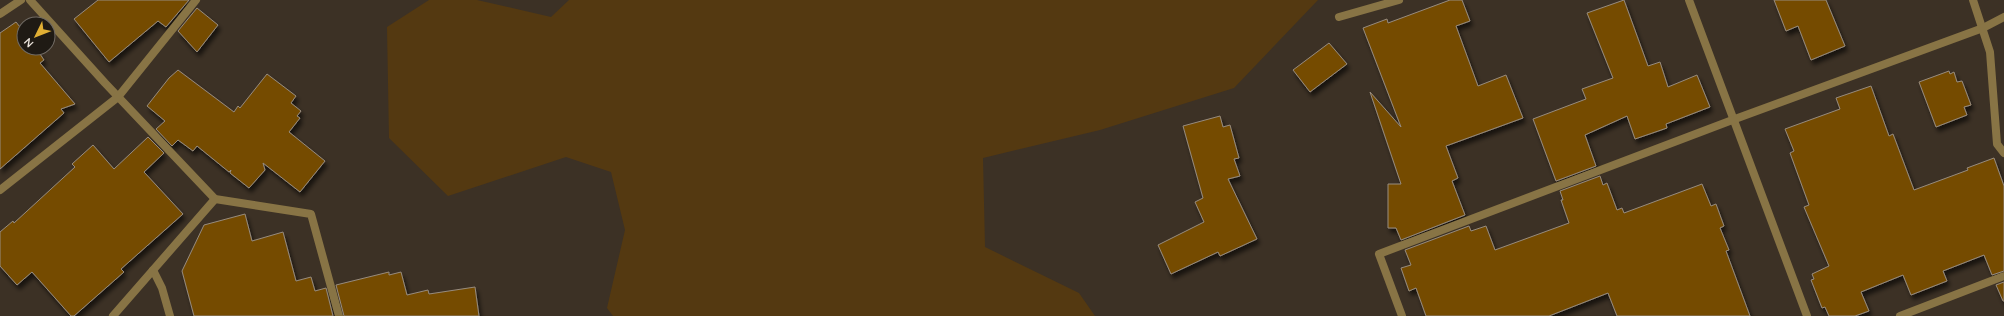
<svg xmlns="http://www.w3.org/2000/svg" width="2004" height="316" font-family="Quicksand,sans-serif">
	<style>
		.green { fill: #543911 }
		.building { fill: #744c04; stroke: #978b7d; filter: url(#shadow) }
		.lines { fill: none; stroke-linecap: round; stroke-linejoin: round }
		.street { stroke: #887445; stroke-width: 8 }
	</style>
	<defs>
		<filter id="shadow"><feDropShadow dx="2.5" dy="4.5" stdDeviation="2" flood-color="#0009"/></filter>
	</defs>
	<rect width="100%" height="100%" fill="#3c3125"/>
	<polygon class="green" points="429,0 477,0 551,17 569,0 1318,0 1234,88 1100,130 983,158 985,247 1079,293 1095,316 613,316 607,308 625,230 611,172 566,157 448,196 389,138 387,27"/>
	<g class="building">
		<polygon points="98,0 189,0 166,27 158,21 109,62 74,19"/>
		<polygon points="1450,0 1462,0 1470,21 1456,26 1478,86 1506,75 1523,118 1446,146 1458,178 1452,181 1465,215 1401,240 1396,228 1388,228 1388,184 1401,184 1370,92 1401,127 1363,28 1387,19 1388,23"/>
		<polygon points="1624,0 1648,66 1660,62 1668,87 1697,75 1710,107 1666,124 1667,128 1635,139 1627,116 1585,135 1596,166 1556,181 1533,119 1586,99 1582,89 1613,78 1587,13"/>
		<polygon points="1774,0 1826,0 1845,46 1811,60 1798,26 1786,31"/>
		<polygon points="197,8 218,25 197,52 178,31"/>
		<polygon points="16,22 24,32 24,48 36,48 44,60 40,63 75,104 61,109 64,113 0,169 0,33"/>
		<polygon points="1329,43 1347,64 1310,92 1293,70"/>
		<polygon points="178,70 234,112 238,106 240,108 267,74 296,96 291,103 301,111 297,116 300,118 289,132 325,161 300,192 263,163 265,170 249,188 230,173 231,170 229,172 197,146 193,151 178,140 172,146 156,129 165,121 147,106 169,78"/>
		<polygon points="1949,71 1950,74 1954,72 1957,82 1962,81 1971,105 1964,107 1967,115 1936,127 1919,82"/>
		<polygon points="1871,86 1889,136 1893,134 1914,190 1968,170 1967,168 1994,158 2004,186 2004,271 1992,275 1984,255 1943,271 1947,281 1911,295 1903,275 1861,292 1869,311 1855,316 1829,316 1825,307 1822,308 1811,280 1814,279 1812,274 1829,266 1804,207 1809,205 1790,153 1794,151 1785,129 1840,109 1836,98"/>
		<polygon points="1220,116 1223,127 1230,125 1239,158 1234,159 1240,176 1228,179 1257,239 1220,256 1218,252 1171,274 1158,245 1204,222 1195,202 1203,198 1183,126"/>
		<polygon points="148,137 164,153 144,172 183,214 121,269 124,272 74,316 71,316 32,272 17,285 0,266 0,232 13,221 14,223 75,167 72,164 93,145 114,169"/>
		<polygon points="1600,176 1603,185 1607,183 1617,210 1622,208 1624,213 1702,184 1711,206 1716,204 1724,226 1720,228 1729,250 1726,251 1750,316 1617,316 1608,293 1549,316 1426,316 1416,288 1409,291 1401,268 1411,265 1405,250 1469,226 1471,231 1486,226 1495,250 1569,223 1561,200 1563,200 1560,191"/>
		<polygon points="245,214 252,241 283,232 296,281 311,277 315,291 326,288 333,316 194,316 182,271 204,225"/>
		<polygon points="389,272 389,275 401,272 407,295 428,290 429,294 475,287 479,316 344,316 336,285"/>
		<polygon points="2004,282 2004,301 2003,301 1996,285"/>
	</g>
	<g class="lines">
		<g class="street">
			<polyline points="30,0 105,83 215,199 311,214 339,316"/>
			<polyline points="1689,0 1807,316"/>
			<polyline points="1973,0 1990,52 1997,144 2004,153"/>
			<polyline points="0,14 21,0"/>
			<polyline points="1339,17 1399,0"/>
			<polyline points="0,190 118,97 196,0"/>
			<polyline points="153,270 162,288 170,316"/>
			<polyline points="113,316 215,199"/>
			<polyline points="1402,316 1379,254 1735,119 1983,28 2004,17"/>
			<polyline points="1900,316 2004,276"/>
		</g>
	</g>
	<g transform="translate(36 36) rotate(227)"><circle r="19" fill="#1f1a14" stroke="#716b64"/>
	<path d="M0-3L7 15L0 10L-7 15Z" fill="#e1af34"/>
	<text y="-6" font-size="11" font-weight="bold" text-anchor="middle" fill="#ebe4dc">N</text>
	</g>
</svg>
